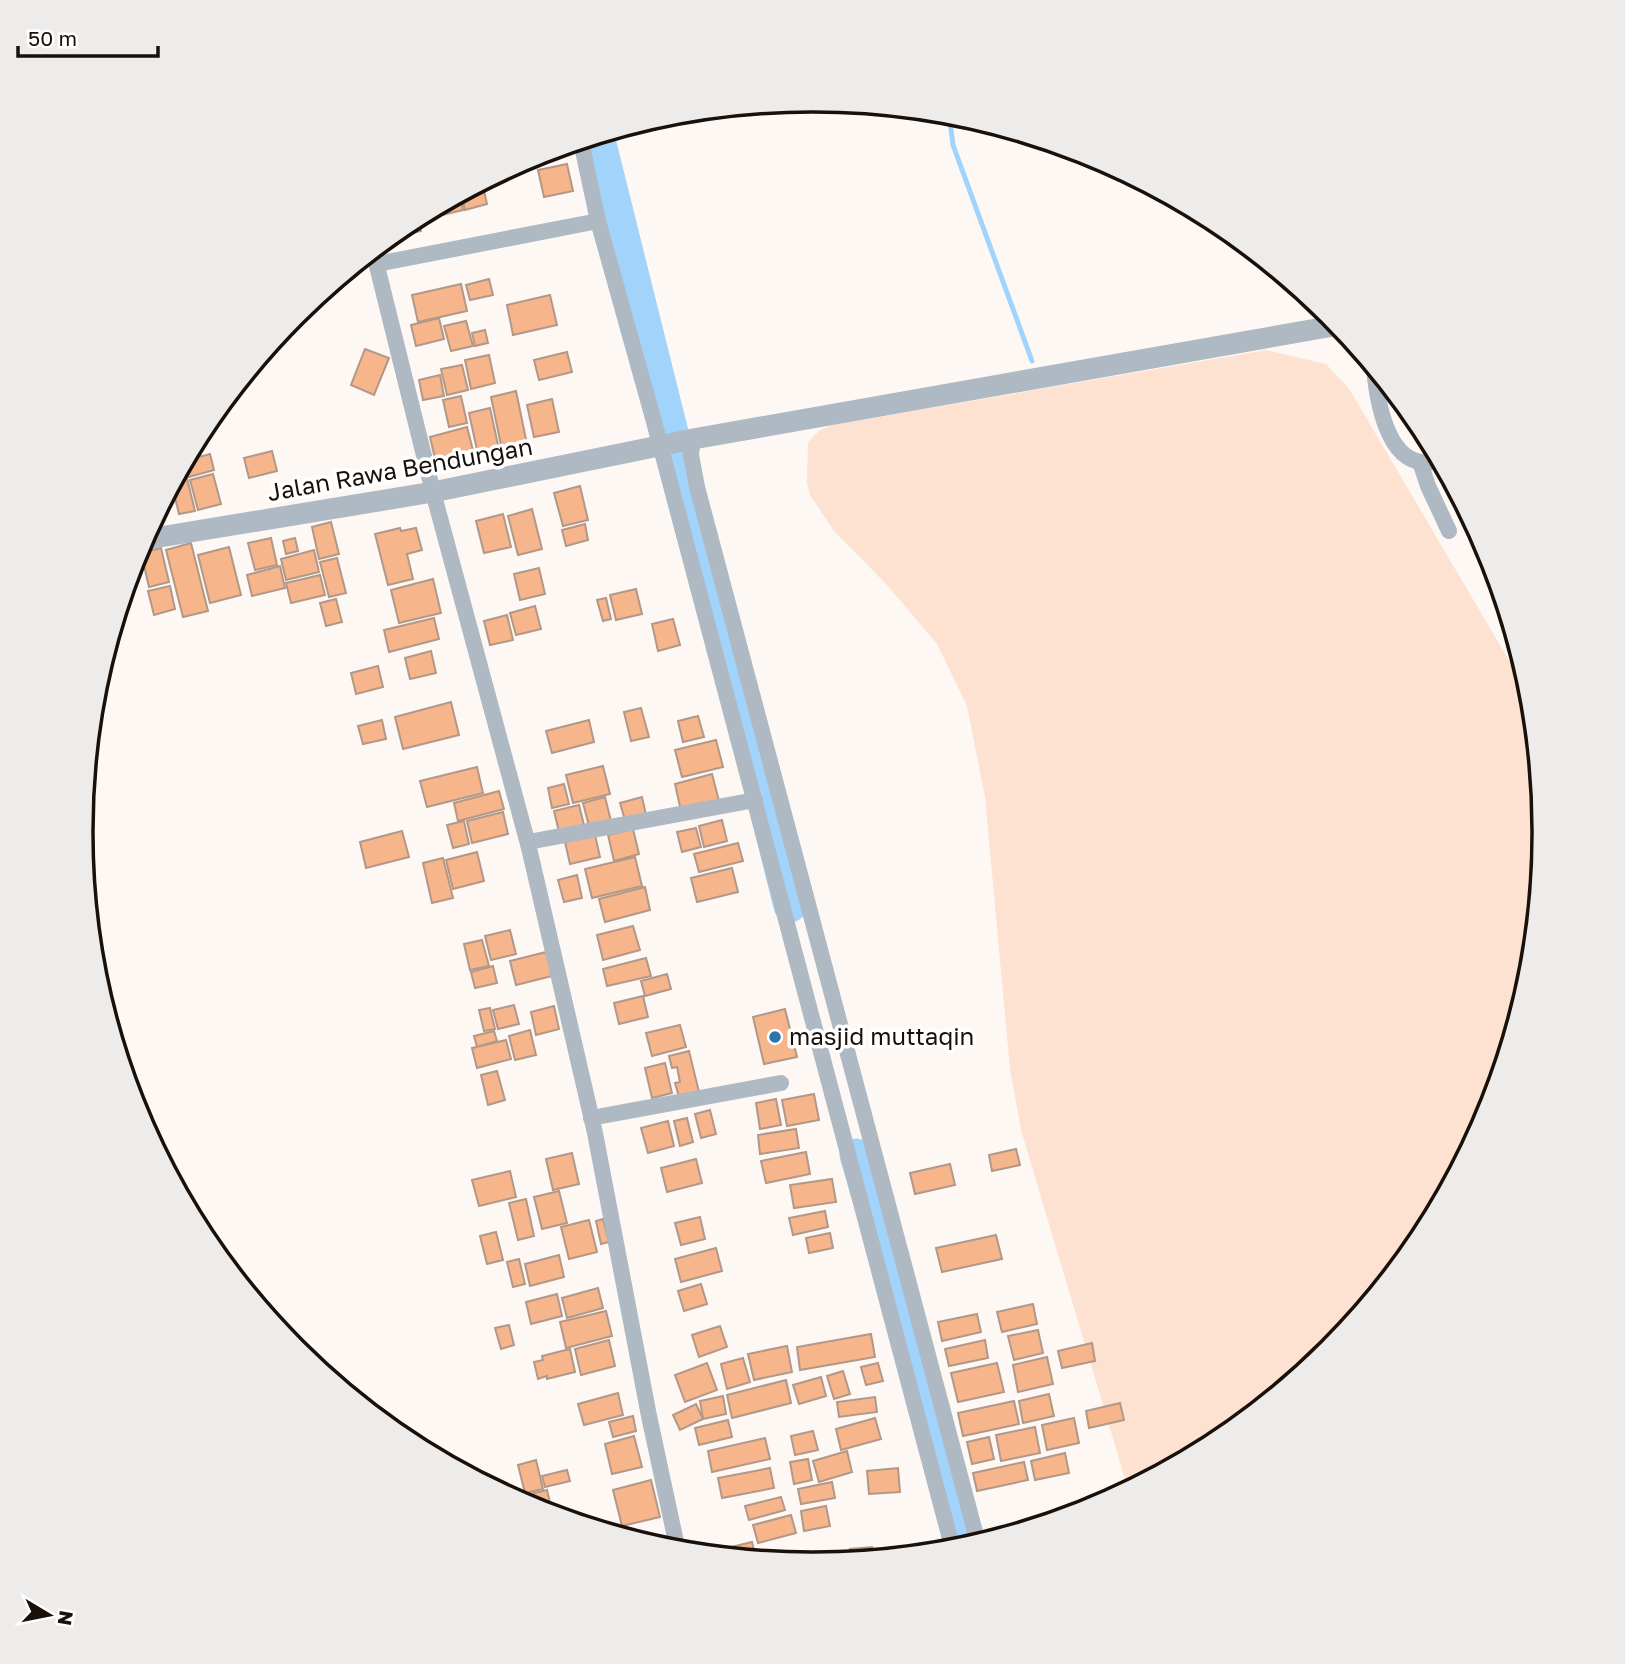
<svg xmlns="http://www.w3.org/2000/svg" width="1625" height="1664" font-family="'Golos Text',sans-serif">
	<style>
		.green { fill: #fde1d1 }
		.lines { fill: none; stroke-linecap: round; stroke-linejoin: round }
		.stream { stroke: #a2d4fb; stroke-width: 5 }
		.river { stroke: #a2d4fb; stroke-width: 33 }
		.building { fill: #f7b58c; stroke: #b39787; stroke-width: 2 }
		.minor { stroke: #aeb9c3; stroke-width: 16 }
		.tertiary { stroke: #aeb9c3; stroke-width: 21 }
		.poi-dot { fill: #2b76a9; stroke: #fff; stroke-width: 2.5 }
		.labels { text-anchor: middle; stroke-width: 7; stroke-linejoin: round; paint-order: stroke }
		.street-label { font-size: 24px; fill: #1a100a; stroke: #fff }
		.poi-label { font-size: 24px; fill: #1a100a; stroke: #fff; text-anchor: start }
		.rim { fill: none; stroke: #1a100a; stroke-width: 3.5 }
	</style>
	<rect width="100%" height="100%" fill="#fef8f5"/>
	<polygon class="green" points="1266,350 1326,364 1350,390 1531,698 1544,832 1530,975 1489,1113 1421,1239 1330,1350 1219,1441 1128,1489 1021,1130 1010,1069 985,797 967,706 937,644 887,585 834,531 810,495 807,483 808,442 820,430 833,425"/>
	<g class="lines">
		<polyline class="stream" points="949,114 953,145 1032,361"/>
		<g class="river">
			<polyline points="598,136 790,906"/>
			<polyline points="856,1155 896,1291 964,1547"/>
		</g>
	</g>
	<g class="building">
		<polygon points="546,152 548,162 525,168 523,161"/>
		<polygon points="567,164 573,191 544,197 538,170"/>
		<polygon points="483,186 487,204 465,210 461,194"/>
		<polygon points="460,195 463,210 430,218 429,211"/>
		<polygon points="418,217 421,231 392,237 392,235 406,223"/>
		<polygon points="489,279 493,295 470,300 466,285"/>
		<polygon points="461,284 467,311 418,322 412,295"/>
		<polygon points="550,295 557,325 513,335 507,305"/>
		<polygon points="439,318 444,339 416,346 411,325"/>
		<polygon points="466,321 473,346 451,351 444,326"/>
		<polygon points="485,330 488,343 475,346 472,333"/>
		<polygon points="365,349 389,358 374,395 351,385"/>
		<polygon points="567,352 572,372 539,380 534,360"/>
		<polygon points="489,355 495,383 471,389 465,360"/>
		<polygon points="462,365 468,390 447,395 441,369"/>
		<polygon points="440,375 444,396 423,400 419,380"/>
		<polygon points="516,391 527,444 502,450 491,397"/>
		<polygon points="461,396 467,423 449,427 443,400"/>
		<polygon points="552,399 559,432 534,437 527,405"/>
		<polygon points="490,408 500,454 479,459 469,413"/>
		<polygon points="467,427 475,458 437,467 430,437"/>
		<polygon points="272,451 277,471 249,478 244,458"/>
		<polygon points="210,454 214,470 189,477 185,461"/>
		<polygon points="184,466 195,511 179,514 172,485"/>
		<polygon points="213,474 221,504 198,510 190,480"/>
		<polygon points="580,486 588,520 563,526 554,493"/>
		<polygon points="532,509 542,549 518,555 508,516"/>
		<polygon points="503,514 511,547 484,553 476,521"/>
		<polygon points="331,522 339,554 319,559 312,527"/>
		<polygon points="585,524 588,540 566,546 562,530"/>
		<polygon points="400,528 401,531 416,528 422,550 407,554 413,579 388,585 375,534"/>
		<polygon points="271,538 277,565 255,570 248,543"/>
		<polygon points="295,538 298,551 286,554 283,541"/>
		<polygon points="191,543 208,611 183,617 166,550"/>
		<polygon points="229,547 241,595 210,603 198,555"/>
		<polygon points="161,548 169,582 149,587 141,553"/>
		<polygon points="314,550 319,572 286,580 281,559"/>
		<polygon points="337,558 346,593 329,597 320,562"/>
		<polygon points="280,566 285,588 252,596 247,575"/>
		<polygon points="539,568 545,594 520,600 514,574"/>
		<polygon points="320,575 325,595 291,603 286,583"/>
		<polygon points="433,579 441,613 399,623 391,590"/>
		<polygon points="170,586 175,609 154,615 148,591"/>
		<polygon points="636,589 642,614 616,620 610,595"/>
		<polygon points="606,598 611,619 603,621 597,600"/>
		<polygon points="336,599 342,622 326,626 320,603"/>
		<polygon points="535,606 541,629 516,635 510,613"/>
		<polygon points="507,615 513,640 490,645 484,621"/>
		<polygon points="434,618 439,639 389,652 384,630"/>
		<polygon points="673,619 680,645 658,651 652,624"/>
		<polygon points="431,651 436,673 410,679 405,658"/>
		<polygon points="378,666 383,687 356,694 351,673"/>
		<polygon points="451,702 459,735 403,749 395,717"/>
		<polygon points="641,708 649,737 631,741 624,712"/>
		<polygon points="698,716 704,737 683,742 678,721"/>
		<polygon points="382,720 386,739 363,744 358,726"/>
		<polygon points="589,720 594,742 552,753 546,731"/>
		<polygon points="716,740 723,767 682,777 675,750"/>
		<polygon points="603,766 610,794 573,803 566,775"/>
		<polygon points="477,767 483,793 427,807 420,781"/>
		<polygon points="712,774 719,801 681,811 675,784"/>
		<polygon points="564,784 569,804 552,808 548,788"/>
		<polygon points="499,791 504,809 458,821 454,803"/>
		<polygon points="605,797 611,821 589,826 583,803"/>
		<polygon points="642,797 646,815 625,820 620,803"/>
		<polygon points="579,805 584,825 559,832 554,811"/>
		<polygon points="503,812 508,834 472,843 467,821"/>
		<polygon points="722,820 727,841 704,847 699,826"/>
		<polygon points="464,821 469,844 453,848 447,825"/>
		<polygon points="696,828 701,847 682,852 677,832"/>
		<polygon points="633,829 639,854 614,861 608,835"/>
		<polygon points="402,831 409,857 366,868 360,842"/>
		<polygon points="595,835 600,857 570,864 565,842"/>
		<polygon points="738,843 743,861 699,872 694,854"/>
		<polygon points="477,852 484,881 453,889 446,860"/>
		<polygon points="635,857 642,886 592,898 585,869"/>
		<polygon points="443,858 453,898 432,903 423,863"/>
		<polygon points="732,868 738,892 697,902 691,878"/>
		<polygon points="577,875 582,898 564,902 558,880"/>
		<polygon points="645,887 650,910 605,922 599,899"/>
		<polygon points="633,926 640,950 603,960 597,935"/>
		<polygon points="510,930 516,954 491,960 485,936"/>
		<polygon points="482,940 489,966 470,970 464,944"/>
		<polygon points="546,952 552,976 516,985 510,961"/>
		<polygon points="646,958 651,976 607,986 603,969"/>
		<polygon points="493,966 497,983 475,988 471,972"/>
		<polygon points="667,974 671,989 645,996 641,981"/>
		<polygon points="643,996 648,1017 619,1024 614,1003"/>
		<polygon points="514,1005 519,1024 498,1029 493,1010"/>
		<polygon points="554,1006 559,1029 536,1035 531,1012"/>
		<polygon points="490,1008 495,1029 484,1031 479,1010"/>
		<polygon points="785,1009 797,1057 764,1064 753,1017"/>
		<polygon points="680,1025 686,1047 652,1056 646,1033"/>
		<polygon points="530,1030 536,1055 515,1060 509,1036"/>
		<polygon points="494,1031 497,1041 477,1047 474,1036"/>
		<polygon points="506,1040 511,1059 477,1068 472,1048"/>
		<polygon points="689,1051 699,1092 679,1097 675,1083 680,1082 677,1067 672,1068 669,1056"/>
		<polygon points="665,1063 672,1093 652,1098 645,1068"/>
		<polygon points="497,1071 505,1100 488,1105 481,1075"/>
		<polygon points="814,1094 819,1120 787,1126 782,1100"/>
		<polygon points="776,1099 781,1125 760,1129 756,1103"/>
		<polygon points="710,1110 716,1134 701,1138 695,1114"/>
		<polygon points="687,1118 693,1142 680,1146 674,1121"/>
		<polygon points="668,1121 674,1146 648,1153 641,1128"/>
		<polygon points="796,1129 799,1148 760,1154 758,1135"/>
		<polygon points="1016,1149 1020,1165 992,1171 989,1155"/>
		<polygon points="806,1152 810,1174 766,1183 761,1161"/>
		<polygon points="572,1153 579,1184 553,1190 546,1159"/>
		<polygon points="696,1159 702,1183 667,1192 661,1168"/>
		<polygon points="950,1164 955,1185 915,1194 910,1173"/>
		<polygon points="510,1171 516,1197 479,1206 472,1180"/>
		<polygon points="832,1179 836,1202 794,1208 790,1185"/>
		<polygon points="559,1191 567,1223 542,1229 534,1197"/>
		<polygon points="526,1199 534,1236 518,1240 509,1203"/>
		<polygon points="825,1211 828,1227 793,1235 789,1218"/>
		<polygon points="700,1217 705,1239 681,1245 675,1223"/>
		<polygon points="603,1219 609,1242 601,1244 596,1221"/>
		<polygon points="589,1220 597,1252 569,1259 561,1227"/>
		<polygon points="496,1232 503,1260 487,1264 480,1236"/>
		<polygon points="830,1233 833,1248 809,1253 806,1238"/>
		<polygon points="996,1235 1002,1259 942,1272 936,1248"/>
		<polygon points="716,1248 722,1271 681,1282 675,1259"/>
		<polygon points="559,1255 564,1277 530,1286 525,1264"/>
		<polygon points="519,1259 525,1284 513,1287 507,1262"/>
		<polygon points="701,1284 707,1304 684,1311 678,1291"/>
		<polygon points="598,1288 603,1308 567,1318 562,1298"/>
		<polygon points="557,1294 562,1316 531,1324 526,1302"/>
		<polygon points="1033,1304 1037,1324 1002,1332 997,1312"/>
		<polygon points="606,1311 612,1336 566,1348 560,1322"/>
		<polygon points="977,1314 981,1332 942,1341 938,1322"/>
		<polygon points="509,1325 514,1345 501,1349 495,1328"/>
		<polygon points="720,1326 727,1347 699,1357 692,1335"/>
		<polygon points="1038,1330 1043,1353 1014,1360 1008,1336"/>
		<polygon points="871,1334 875,1357 800,1370 797,1347"/>
		<polygon points="609,1340 615,1366 581,1375 575,1349"/>
		<polygon points="985,1340 988,1358 949,1366 945,1349"/>
		<polygon points="1092,1343 1095,1361 1062,1368 1058,1351"/>
		<polygon points="787,1346 792,1372 754,1380 748,1354"/>
		<polygon points="570,1349 575,1372 547,1379 547,1376 538,1379 534,1362 543,1360 542,1356"/>
		<polygon points="1047,1357 1053,1384 1018,1392 1013,1365"/>
		<polygon points="743,1358 750,1382 727,1389 721,1364"/>
		<polygon points="707,1363 717,1390 685,1402 675,1375"/>
		<polygon points="878,1363 883,1381 866,1385 861,1367"/>
		<polygon points="997,1363 1004,1392 958,1402 951,1373"/>
		<polygon points="843,1371 850,1394 834,1399 827,1376"/>
		<polygon points="821,1377 826,1396 799,1404 793,1385"/>
		<polygon points="786,1380 791,1403 732,1418 727,1395"/>
		<polygon points="618,1393 623,1415 584,1425 578,1404"/>
		<polygon points="1049,1394 1054,1416 1023,1423 1019,1401"/>
		<polygon points="723,1396 726,1414 703,1419 700,1401"/>
		<polygon points="875,1397 877,1412 839,1417 837,1402"/>
		<polygon points="1014,1401 1019,1424 963,1436 958,1413"/>
		<polygon points="1120,1403 1124,1420 1089,1428 1086,1411"/>
		<polygon points="696,1404 703,1419 680,1430 673,1415"/>
		<polygon points="633,1416 636,1431 613,1437 609,1422"/>
		<polygon points="875,1418 881,1439 841,1450 836,1429"/>
		<polygon points="1074,1418 1079,1443 1047,1450 1042,1425"/>
		<polygon points="728,1420 732,1437 699,1445 695,1428"/>
		<polygon points="1035,1427 1040,1453 1001,1461 996,1435"/>
		<polygon points="813,1431 818,1450 795,1455 791,1436"/>
		<polygon points="634,1436 642,1467 612,1474 605,1444"/>
		<polygon points="989,1437 994,1459 972,1464 967,1442"/>
		<polygon points="765,1438 770,1459 712,1472 708,1451"/>
		<polygon points="847,1451 852,1472 819,1482 813,1461"/>
		<polygon points="1065,1453 1069,1473 1035,1480 1031,1461"/>
		<polygon points="808,1459 812,1480 794,1484 790,1462"/>
		<polygon points="536,1460 543,1489 525,1493 518,1465"/>
		<polygon points="1024,1462 1028,1480 977,1491 973,1473"/>
		<polygon points="770,1468 774,1488 722,1498 718,1478"/>
		<polygon points="898,1468 900,1492 869,1494 867,1471"/>
		<polygon points="567,1470 570,1481 545,1487 542,1476"/>
		<polygon points="651,1480 660,1517 622,1526 613,1490"/>
		<polygon points="832,1482 835,1498 801,1504 798,1489"/>
		<polygon points="547,1490 553,1515 532,1508 513,1498"/>
		<polygon points="781,1497 785,1510 749,1520 745,1506"/>
		<polygon points="826,1506 830,1526 804,1531 801,1511"/>
		<polygon points="791,1515 796,1533 758,1543 753,1525"/>
		<polygon points="752,1542 756,1558 729,1556 727,1548"/>
		<polygon points="872,1547 873,1558 852,1560 850,1549"/>
	</g>
	<g class="lines">
		<g class="minor">
			<polyline points="581,141 598,221 653,418 953,1550"/>
			<polyline points="373,250 433,492 529,848 595,1133 649,1416 678,1551"/>
			<polyline points="377,264 598,221"/>
			<path d="M 1374,368 C 1377,402 1389,477 1439,460"/>
			<polyline points="693,439 691,455 697,487 978,1543"/>
			<polyline points="1420,462 1428,486 1449,531"/>
			<polyline points="528,842 755,800"/>
			<polyline points="591,1118 781,1083"/>
		</g>
		<polyline class="tertiary" points="142,540 433,492 693,439 1339,325"/>
	</g>
	<circle class="poi-dot" cx="775" cy="1037" r="7"/>
	<g class="labels">
		<g class="street-label">
			<text transform="translate(400 470) rotate(-10)" y="8">Jalan Rawa Bendungan</text>
		</g>
		<g class="poi-label">
			<text x="789" y="1045">masjid muttaqin</text>
		</g>
	</g>
	<path d="M0 0H1625V1664H0ZM812 112H813A719 719 0 0 1 1532 831V833A719 719 0 0 1 813 1552H812A719 719 0 0 1 93 833V831A719 719 0 0 1 812 112Z" fill="#edeceb" fill-rule="evenodd"/>
	<path class="rim" d="M812 112H813A719 719 0 0 1 1532 831V833A719 719 0 0 1 813 1552H812A719 719 0 0 1 93 833V831A719 719 0 0 1 812 112Z"/>
	<g transform="translate(49 1615) rotate(100)" stroke="#ffffff" stroke-width="5" paint-order="stroke">
	<path d="M0-5L12 26L0 18L-12 26Z" fill="#1a100a"/>
	<text y="-10" font-size="19" font-weight="bold" text-anchor="middle" fill="#1a100a">N</text>
	</g>
	<path d="M18 46v10h140v-10" fill="none" stroke="#1a100a" stroke-width="3.5"/>
	<text x="28" y="46" font-size="21" fill="#1a100a" stroke="#ffffff" stroke-width="5" paint-order="stroke">50 m</text>
</svg>
